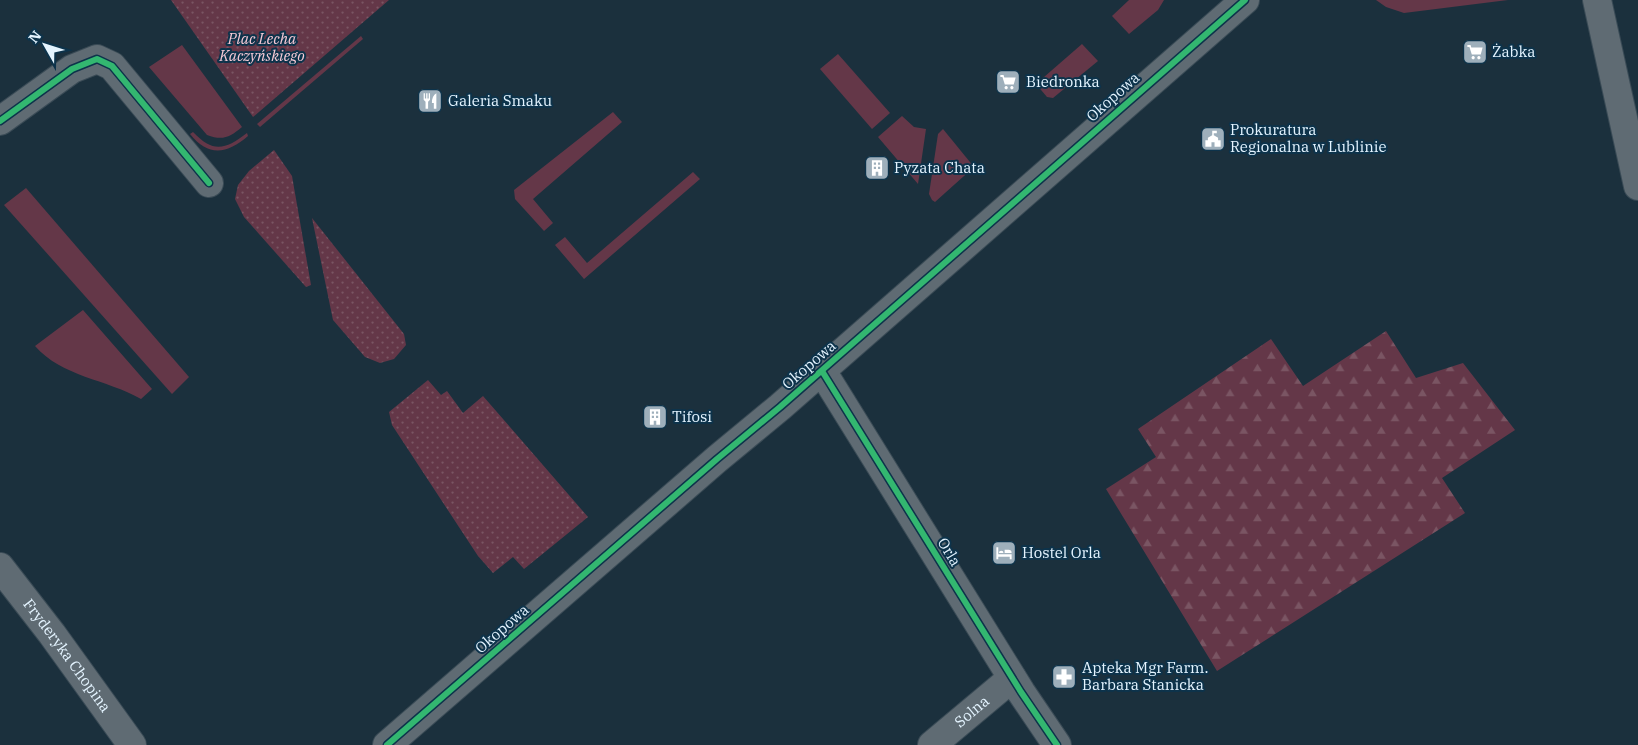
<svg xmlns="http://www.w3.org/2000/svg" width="1638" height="745" font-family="'IBM Plex Serif',serif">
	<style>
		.grass { fill: #643748 }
		.forest { fill: url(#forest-firs) }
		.park { fill: url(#park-dots) }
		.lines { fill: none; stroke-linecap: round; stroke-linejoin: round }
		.minor-casing { stroke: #3a4b56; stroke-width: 30 }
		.minor { stroke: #5f6b73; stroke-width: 28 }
		.cycleway-casing { stroke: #0d334b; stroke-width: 9 }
		.cycleway { stroke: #33b770; stroke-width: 6 }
		.labels { text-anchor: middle; stroke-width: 4; stroke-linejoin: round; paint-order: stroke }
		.park-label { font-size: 15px; font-style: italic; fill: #f7cad6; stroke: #0d334b }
		.poi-label { font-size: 15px; fill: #e4f4ff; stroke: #0d334b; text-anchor: start }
		.street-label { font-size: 15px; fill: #e4f4ff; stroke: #0d334b }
	</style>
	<defs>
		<pattern id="forest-firs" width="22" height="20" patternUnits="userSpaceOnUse" patternTransform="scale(1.25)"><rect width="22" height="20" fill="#643748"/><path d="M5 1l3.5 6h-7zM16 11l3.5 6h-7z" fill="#7a5563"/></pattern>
		<pattern id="park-dots" width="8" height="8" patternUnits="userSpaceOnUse" patternTransform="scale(1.25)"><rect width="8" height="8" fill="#643748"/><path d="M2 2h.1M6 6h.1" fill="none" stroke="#7a5563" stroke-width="1.8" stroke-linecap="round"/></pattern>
	</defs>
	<rect width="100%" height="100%" fill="#1b303d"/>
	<g class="grass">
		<polygon points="1129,0 1164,0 1158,10 1129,34 1112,16"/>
		<polygon points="1376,0 1508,0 1404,13 1386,7"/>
		<polygon points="361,36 363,39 260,127 257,124"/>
		<polygon points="1082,44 1098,61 1053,98 1047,97 1036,84"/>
		<path d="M 182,45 L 242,127 C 230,137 223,141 207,135 L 149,67 Z"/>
		<polygon points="838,54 890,113 872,129 820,69"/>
		<polygon points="613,112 622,122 533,199 553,223 544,231 515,199 514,190"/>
		<polygon points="902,116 914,127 926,129 918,184 878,137"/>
		<polygon points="943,129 974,167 935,202 932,200 929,194 938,134"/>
		<path d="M 193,132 C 213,153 225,150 247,133 L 248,136 C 228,153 209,158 190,134 Z"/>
		<polygon points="693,172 700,179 584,279 555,245 565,237 587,263"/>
		<polygon points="26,188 189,377 172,394 4,205"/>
		<path d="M 83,310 L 152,389 L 141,399 C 106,379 62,377 35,346 Z"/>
	</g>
	<polygon class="forest" points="1386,331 1416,378 1463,363 1515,430 1442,478 1465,513 1217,671 1106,489 1156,457 1138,429 1271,339 1303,386"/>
	<g class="park">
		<polygon points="171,0 389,0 253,117"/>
		<polygon points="274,150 292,176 311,285 306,287 244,217 235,199 238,185 249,171"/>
		<polygon points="312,218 404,334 406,345 394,359 380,363 365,357 333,320"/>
		<polygon points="428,380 441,395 447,391 463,413 483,396 588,517 524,569 513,557 493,573 478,556 392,425 389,412"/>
	</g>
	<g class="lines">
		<defs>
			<g id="minor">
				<polyline points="1597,0 1638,186"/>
				<polyline points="0,121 72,69 97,59 112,66 209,183"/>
				<polyline points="822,371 1021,692 1057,745"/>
				<path id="s1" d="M 0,567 L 52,634 L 132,745"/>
				<polyline points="387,745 717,459 780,407 1245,0"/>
				<path id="s2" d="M 932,745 L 1012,678"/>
			</g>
		</defs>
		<use href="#minor" class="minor-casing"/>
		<use href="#minor" class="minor"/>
		<defs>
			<g id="cycleway">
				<polyline points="0,121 72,69 97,59 112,66 209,183"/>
				<polyline points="822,371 1021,692 1057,745"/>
				<polyline points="387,745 717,459 780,407 1245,0"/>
			</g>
		</defs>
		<use href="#cycleway" class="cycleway-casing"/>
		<use href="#cycleway" class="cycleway"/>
	</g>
	<defs>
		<symbol id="supermarket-square" viewBox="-11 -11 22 22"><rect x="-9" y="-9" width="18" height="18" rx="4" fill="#9eafbb" stroke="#0d334b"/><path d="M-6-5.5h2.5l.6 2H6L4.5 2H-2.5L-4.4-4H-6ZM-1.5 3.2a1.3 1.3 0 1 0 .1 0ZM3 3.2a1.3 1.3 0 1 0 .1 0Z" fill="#fff"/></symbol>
		<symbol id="restaurant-square" viewBox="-11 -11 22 22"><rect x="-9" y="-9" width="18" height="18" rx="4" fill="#9eafbb" stroke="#0d334b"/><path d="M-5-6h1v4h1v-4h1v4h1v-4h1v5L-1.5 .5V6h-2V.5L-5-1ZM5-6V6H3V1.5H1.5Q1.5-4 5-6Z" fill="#fff"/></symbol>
		<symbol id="civic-square" viewBox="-11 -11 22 22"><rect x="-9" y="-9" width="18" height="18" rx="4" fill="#9eafbb" stroke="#0d334b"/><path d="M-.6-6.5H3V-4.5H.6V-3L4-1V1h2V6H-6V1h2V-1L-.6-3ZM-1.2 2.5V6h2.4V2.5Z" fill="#fff"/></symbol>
		<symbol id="building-square" viewBox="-11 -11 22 22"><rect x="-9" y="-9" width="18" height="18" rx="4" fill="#9eafbb" stroke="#0d334b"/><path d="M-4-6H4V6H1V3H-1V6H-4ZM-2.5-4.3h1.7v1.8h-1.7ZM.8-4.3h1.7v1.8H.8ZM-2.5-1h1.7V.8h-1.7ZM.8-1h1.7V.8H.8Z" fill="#fff"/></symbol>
		<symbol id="hotel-square" viewBox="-11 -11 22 22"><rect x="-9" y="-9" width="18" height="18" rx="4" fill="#9eafbb" stroke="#0d334b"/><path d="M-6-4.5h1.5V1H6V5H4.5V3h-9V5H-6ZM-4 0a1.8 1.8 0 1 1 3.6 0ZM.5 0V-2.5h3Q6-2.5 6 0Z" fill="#fff"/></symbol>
		<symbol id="pharmacy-square" viewBox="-11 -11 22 22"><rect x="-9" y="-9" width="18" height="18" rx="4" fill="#9eafbb" stroke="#0d334b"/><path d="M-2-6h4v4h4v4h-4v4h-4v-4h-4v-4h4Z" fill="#fff"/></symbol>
	</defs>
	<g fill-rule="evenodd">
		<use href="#supermarket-square" x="1461" y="38" width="28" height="28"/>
		<use href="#supermarket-square" x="994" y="68" width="28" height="28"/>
		<use href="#restaurant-square" x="416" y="87" width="28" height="28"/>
		<use href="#civic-square" x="1199" y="125" width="28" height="28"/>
		<use href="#building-square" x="863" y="154" width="28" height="28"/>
		<use href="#building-square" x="641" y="403" width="28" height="28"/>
		<use href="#hotel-square" x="990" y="539" width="28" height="28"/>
		<use href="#pharmacy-square" x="1050" y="663" width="28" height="28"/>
	</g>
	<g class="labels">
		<g class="park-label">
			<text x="262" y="44">Plac Lecha<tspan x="262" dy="17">Kaczyńskiego</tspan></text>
		</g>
		<g class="poi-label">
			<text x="1492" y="57">Żabka</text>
			<text x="1026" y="87">Biedronka</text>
			<text x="448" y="106">Galeria Smaku</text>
			<text x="1230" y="135">Prokuratura<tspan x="1230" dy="17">Regionalna w Lublinie</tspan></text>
			<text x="894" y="173">Pyzata Chata</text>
			<text x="672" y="422">Tifosi</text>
			<text x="1022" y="558">Hostel Orla</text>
			<text x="1082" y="673">Apteka Mgr Farm.<tspan x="1082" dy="17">Barbara Stanicka</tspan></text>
		</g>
		<g class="street-label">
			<text transform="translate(1113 97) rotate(-42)" y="5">Okopowa</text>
			<text transform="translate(809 365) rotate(-41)" y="5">Okopowa</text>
			<text transform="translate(949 552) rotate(59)" y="5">Orla</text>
			<text transform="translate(502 629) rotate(-41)" y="5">Okopowa</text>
			<text dy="5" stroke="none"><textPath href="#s1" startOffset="111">Fryderyka Chopina</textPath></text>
			<text dy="5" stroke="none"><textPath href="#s2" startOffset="52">Solna</textPath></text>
		</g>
	</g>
	<g transform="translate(45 45) rotate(309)" stroke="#0d334b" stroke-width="4" paint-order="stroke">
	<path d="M0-4L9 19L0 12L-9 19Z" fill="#e4f4ff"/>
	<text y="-8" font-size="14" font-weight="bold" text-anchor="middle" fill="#e4f4ff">N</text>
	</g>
</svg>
